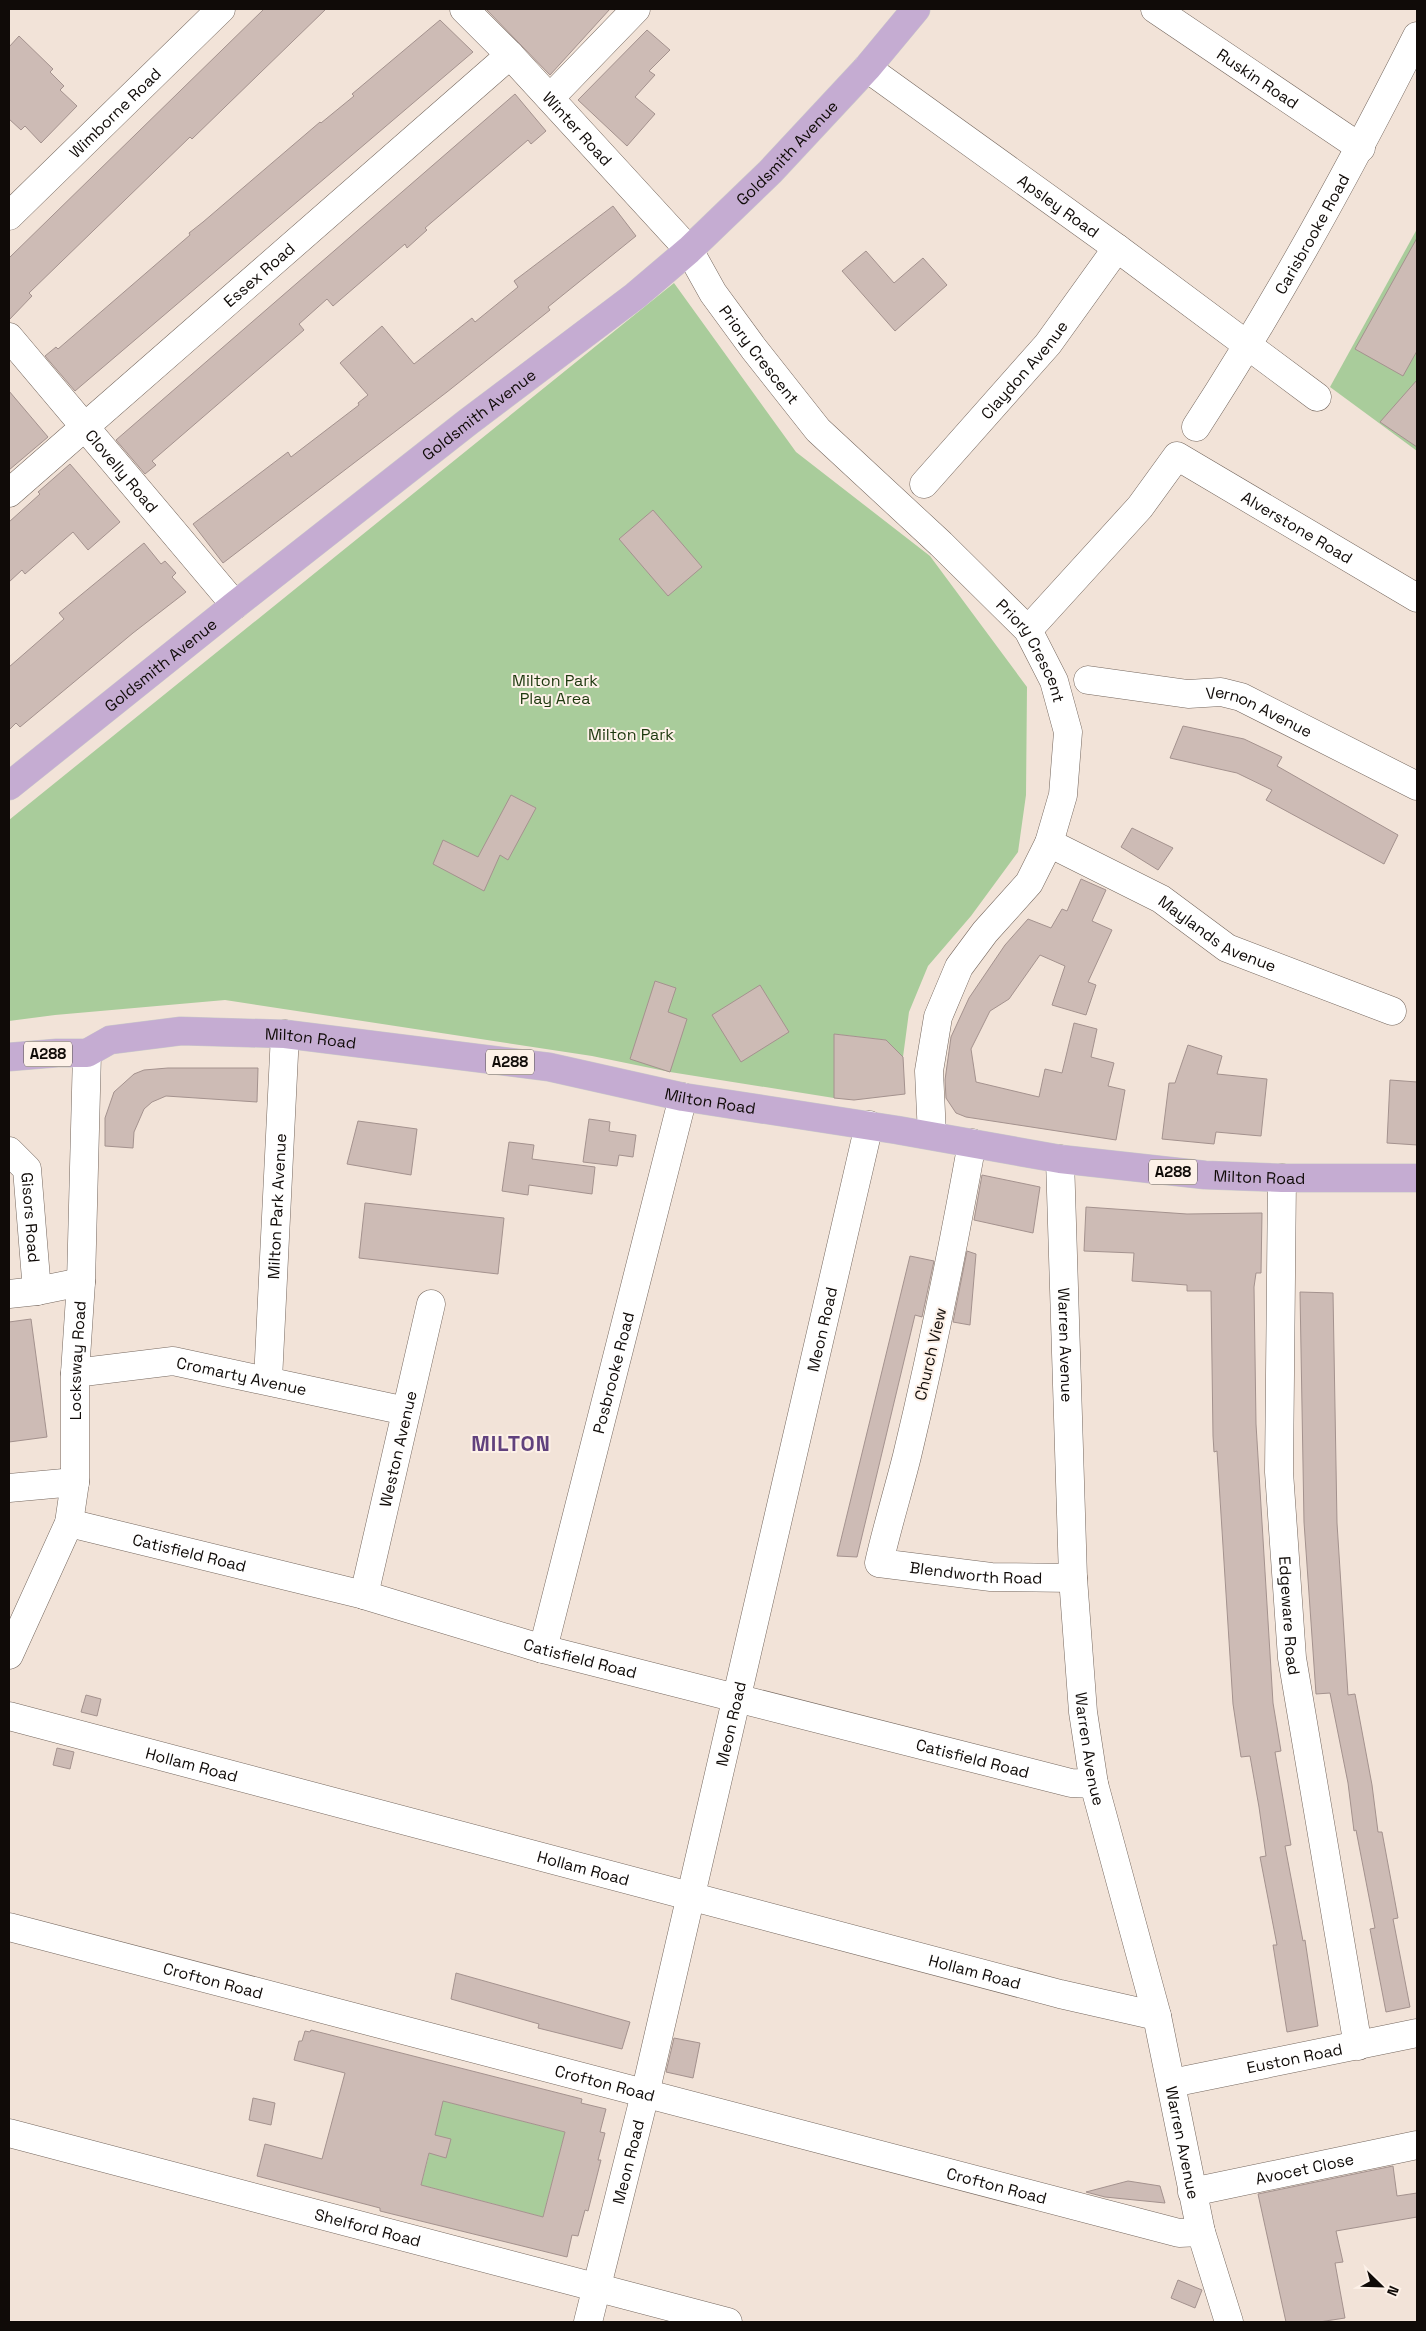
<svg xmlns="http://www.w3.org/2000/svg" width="1426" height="2331" font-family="'Space Grotesk',sans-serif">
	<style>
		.green { fill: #a9cc9b }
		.building { fill: #cdbbb5; stroke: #a4928e; fill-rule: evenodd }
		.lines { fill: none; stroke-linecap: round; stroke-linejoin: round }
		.minor-casing { stroke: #75675e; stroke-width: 29 }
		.major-casing { stroke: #cac9c9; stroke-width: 29 }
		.minor { stroke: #fff; stroke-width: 28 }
		.major { stroke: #c5acd2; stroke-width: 28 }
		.labels { text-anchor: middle; stroke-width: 4; stroke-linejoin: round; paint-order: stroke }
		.shield { fill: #fdf1e8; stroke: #57504b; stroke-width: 1 }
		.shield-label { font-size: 15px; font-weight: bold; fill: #100b08 }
		.street-label { font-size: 16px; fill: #100b08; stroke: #fdf1e8 }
		.park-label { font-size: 16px; fill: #1d380e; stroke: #fdf1e8 }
		.district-label { font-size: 21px; font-weight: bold; letter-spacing: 1px; fill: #60417d; stroke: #fdf1e8 }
	</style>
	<rect width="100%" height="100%" fill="#f2e3d8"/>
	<g class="green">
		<polygon points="1417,229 1417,451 1330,387"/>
		<polygon points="674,283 796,452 930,556 1027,687 1026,795 1018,852 971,916 928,966 909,1012 903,1057 886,1040 834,1034 834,1098 670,1072 592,1056 225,1000 55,1015 9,1021 9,820"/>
		<polygon points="443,2101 565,2132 543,2217 421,2185"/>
	</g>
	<g class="building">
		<polygon points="264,9 326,9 192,139 190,137 29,293 32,296 9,320 9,258"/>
		<polygon points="486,9 610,9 550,75"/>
		<polygon points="440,20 473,52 75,391 45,356 56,347 58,349 190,235 189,233 203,222 320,122 321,123 354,96 352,94"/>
		<polygon points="647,30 670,50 649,71 655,75 635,97 655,114 627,146 578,100"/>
		<polygon points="19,36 53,69 50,72 64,86 60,90 77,106 41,143 25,126 21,130 9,119 9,47"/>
		<polygon points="515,94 546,131 531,144 528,140 425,228 427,230 407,248 405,244 333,306 327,299 299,324 304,330 152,461 156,465 145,474 116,440"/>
		<polygon points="613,206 636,236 548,307 550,310 447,392 223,563 193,524 288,452 291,457 359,405 358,403 368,395 340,363 382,326 414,364 472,318 475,322 518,287 514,281"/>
		<polygon points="1417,238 1417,351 1403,376 1355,349"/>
		<polygon points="866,251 894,283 923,258 947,285 895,331 842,271"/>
		<polygon points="1417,380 1417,447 1380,422"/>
		<polygon points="9,391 48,437 9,470"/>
		<polygon points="70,464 120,522 88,550 73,532 25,574 22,570 9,582 9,522 40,494 38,492"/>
		<polygon points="653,510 702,567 668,596 619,539"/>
		<polygon points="144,543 161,564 165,561 176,573 172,577 186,592 133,633 20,727 16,723 9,730 9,667 64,619 59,613"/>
		<polygon points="1183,726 1244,739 1282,757 1277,766 1398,835 1384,864 1266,800 1272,790 1237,773 1170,758"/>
		<polygon points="511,795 536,808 508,860 500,855 484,891 433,864 443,840 478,857"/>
		<polygon points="1132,828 1173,848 1158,870 1121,847"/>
		<polygon points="1081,879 1106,890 1092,921 1112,930 1088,982 1096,985 1086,1015 1052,1005 1065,966 1040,955 1009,999 990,1011 971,1049 976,1082 1039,1097 1045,1069 1062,1073 1074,1023 1097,1029 1091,1057 1114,1063 1108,1086 1125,1090 1116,1140 966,1117 956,1113 946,1098 945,1080 951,1037 969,998 1005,945 1028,919 1051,928 1062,909 1067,911"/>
		<polygon points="655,981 676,988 668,1012 687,1019 670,1072 630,1059"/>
		<polygon points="760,985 789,1032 741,1062 712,1015"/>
		<polygon points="834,1034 886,1040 903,1057 905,1094 854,1100 834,1098"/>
		<polygon points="1188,1045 1222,1056 1217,1074 1267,1079 1261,1136 1216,1132 1214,1144 1162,1139 1169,1083 1175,1083"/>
		<polygon points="168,1068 258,1068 257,1102 166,1096 152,1102 144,1109 134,1132 133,1148 105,1146 105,1118 114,1092 134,1074 144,1070"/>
		<polygon points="1390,1080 1417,1082 1417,1145 1387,1143"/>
		<polygon points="589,1119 610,1122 609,1131 636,1135 633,1157 619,1155 617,1166 583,1162"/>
		<polygon points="358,1121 417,1129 411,1175 347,1164"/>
		<polygon points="509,1142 534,1145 532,1159 595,1167 592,1194 529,1185 528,1195 502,1191"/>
		<polygon points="982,1175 1040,1187 1033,1233 974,1220"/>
		<polygon points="365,1203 504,1218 498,1274 359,1258"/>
		<polygon points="1086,1207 1187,1214 1262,1213 1261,1273 1256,1273 1254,1287 1256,1424 1273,1703 1281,1751 1275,1752 1291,1845 1285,1846 1303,1941 1305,1940 1318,2026 1287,2032 1273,1945 1277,1945 1260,1857 1266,1856 1259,1807 1250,1756 1241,1757 1233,1704 1217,1451 1214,1452 1213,1436 1211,1291 1187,1291 1187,1285 1132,1281 1134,1253 1084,1251"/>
		<polygon points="967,1251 976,1254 970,1325 953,1322"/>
		<polygon points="910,1256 934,1261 922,1317 915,1315 857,1557 837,1556"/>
		<polygon points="1300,1292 1333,1293 1337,1523 1348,1695 1355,1694 1372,1785 1378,1832 1382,1832 1398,1918 1393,1919 1410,2007 1386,2012 1370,1929 1375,1928 1356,1830 1354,1831 1348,1783 1330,1693 1316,1694 1304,1522"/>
		<polygon points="31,1319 47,1437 9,1442 9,1322"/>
		<polygon points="86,1695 101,1699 97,1716 81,1712"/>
		<polygon points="57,1748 74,1752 70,1769 53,1765"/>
		<polygon points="456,1973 630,2022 622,2049 538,2028 539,2024 451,1999"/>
		<path d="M 311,2030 L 582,2099 L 581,2103 L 606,2109 L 600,2132 L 605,2133 L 598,2160 L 601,2160 L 588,2211 L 585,2210 L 578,2236 L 572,2235 L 567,2257 L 380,2211 L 380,2208 L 257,2176 L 265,2144 L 322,2159 L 345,2073 L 294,2060 L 299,2041 L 302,2041 L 305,2031 L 310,2032 ZM 443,2101 L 565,2132 L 543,2217 L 421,2185 L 429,2153 L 446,2158 L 451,2139 L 435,2135 Z"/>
		<polygon points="674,2038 700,2043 693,2078 666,2072"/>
		<polygon points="253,2098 275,2103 271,2125 249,2120"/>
		<polygon points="1393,2166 1397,2196 1417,2193 1417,2217 1336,2231 1343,2262 1335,2263 1345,2318 1319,2322 1286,2322 1258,2194"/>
		<polygon points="1128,2181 1160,2186 1165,2203 1105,2197 1086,2192"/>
		<polygon points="1178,2280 1202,2290 1195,2308 1171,2298"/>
	</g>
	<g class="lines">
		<defs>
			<g id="minor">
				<path id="s1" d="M 464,9 L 510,55 L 689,250 L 713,293 L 754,349 L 818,430 L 941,544 L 1028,630 L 1054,681 L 1068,732 L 1063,795 L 1049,843 L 1029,883 L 985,932 L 959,967 L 938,1017 L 929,1071 L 932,1135"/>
				<path id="s2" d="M 1155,9 L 1361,148"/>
				<path id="s3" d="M 867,68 L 1117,248 L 1317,397"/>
				<polyline points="550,98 636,9"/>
				<path id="s4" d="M 9,216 L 221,9"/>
				<path id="s5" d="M 9,337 L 235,605"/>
				<path id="s6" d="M 1196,427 C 1278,301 1350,169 1417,36"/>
				<path id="s7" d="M 924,484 L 1048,344 L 1117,248"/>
				<path id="s8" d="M 9,493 L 510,55"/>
				<path id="s9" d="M 1028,630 L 1140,507 L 1177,456 L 1417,598"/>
				<path id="s10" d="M 1088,680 L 1188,694 L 1221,692 L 1241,697 L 1417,786"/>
				<path id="s11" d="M 1049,843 L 1161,899 L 1227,948 L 1392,1011"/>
				<path id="s12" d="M 972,1143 C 953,1248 932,1352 907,1456 C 898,1492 887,1527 879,1563 L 991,1577 L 1073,1578"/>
				<path id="s13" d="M 9,1151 L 27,1169 L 37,1291"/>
				<path id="s14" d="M 1060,1159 L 1073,1578 L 1083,1712 L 1094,1784 L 1157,2016 L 1201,2232 L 1229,2322"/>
				<path id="s15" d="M 1282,1178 L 1279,1472 L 1292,1658 L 1358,2046"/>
				<polyline points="9,1294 37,1291 81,1282"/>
				<path id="s16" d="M 75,1373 L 173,1361 L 406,1411"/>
				<path id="s17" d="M 268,1380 L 285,1034"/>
				<polyline points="9,1488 75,1482"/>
				<path id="s18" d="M 69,1523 L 364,1595 L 543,1649 L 1071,1783 L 1094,1784"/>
				<path id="s19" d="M 364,1595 L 431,1304"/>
				<path id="s20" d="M 543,1649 L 683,1097"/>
				<path id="s21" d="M 9,1655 L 69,1523 L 75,1482 L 75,1373 L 81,1282 L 87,1053"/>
				<path id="s22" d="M 9,1716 L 1060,1994 L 1157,2016"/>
				<path id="s23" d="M 9,1927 L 1179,2233 L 1201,2232"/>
				<path id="s24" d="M 1172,2083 L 1417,2033"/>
				<path id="s25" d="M 9,2133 L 728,2322"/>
				<path id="s26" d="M 1192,2192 L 1417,2145"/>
				<path id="s27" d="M 588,2322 L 645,2094 L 869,1125"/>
			</g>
			<g id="major">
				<path id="s28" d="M 9,786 L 235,605 L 468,422 L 635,296 L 689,250 L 770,172 L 867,68 L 916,9"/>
				<path id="s29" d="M 9,1057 L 57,1053 L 87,1053 L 110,1040 L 181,1031 L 285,1034 L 549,1067 L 683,1097 L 897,1130 L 1060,1159 L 1205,1175 L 1282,1178 L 1417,1178"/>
			</g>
		</defs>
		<use href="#minor" class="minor-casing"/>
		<use href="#major" class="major-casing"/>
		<use href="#minor" class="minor"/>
		<use href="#major" class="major"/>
	</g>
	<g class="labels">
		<g class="shield">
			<rect x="24" y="1041.5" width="48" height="25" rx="4"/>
			<rect x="486" y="1049.5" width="48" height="25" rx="4"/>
			<rect x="1149" y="1159.5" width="48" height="25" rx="4"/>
		</g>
		<g class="shield-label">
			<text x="48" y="1059">A288</text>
			<text x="510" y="1067">A288</text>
			<text x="1173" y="1177">A288</text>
		</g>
		<g class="street-label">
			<text dy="6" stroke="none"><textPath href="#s2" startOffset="124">Ruskin Road</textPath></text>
			<text dy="6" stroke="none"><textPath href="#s4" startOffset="148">Wimborne Road</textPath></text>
			<text dy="6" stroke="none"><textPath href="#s1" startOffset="165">Winter Road</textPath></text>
			<text dy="6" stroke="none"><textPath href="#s28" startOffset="1004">Goldsmith Avenue</textPath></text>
			<text dy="6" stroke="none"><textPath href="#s3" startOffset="236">Apsley Road</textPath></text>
			<text dy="6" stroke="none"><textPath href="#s6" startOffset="225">Carisbrooke Road</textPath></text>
			<text dy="6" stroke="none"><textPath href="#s8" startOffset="332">Essex Road</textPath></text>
			<text dy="6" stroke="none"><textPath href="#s1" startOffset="456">Priory Crescent</textPath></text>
			<text dy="6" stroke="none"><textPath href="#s7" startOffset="152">Claydon Avenue</textPath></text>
			<text dy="6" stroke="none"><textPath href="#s28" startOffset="599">Goldsmith Avenue</textPath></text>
			<text dy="6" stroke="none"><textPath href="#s5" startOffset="175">Clovelly Road</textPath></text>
			<text dy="6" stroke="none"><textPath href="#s9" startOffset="369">Alverstone Road</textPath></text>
			<text dy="6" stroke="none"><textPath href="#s1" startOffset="861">Priory Crescent</textPath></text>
			<text dy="6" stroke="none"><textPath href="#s28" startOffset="194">Goldsmith Avenue</textPath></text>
			<text dy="6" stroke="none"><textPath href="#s10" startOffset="176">Vernon Avenue</textPath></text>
			<text dy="6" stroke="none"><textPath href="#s11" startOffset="192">Maylands Avenue</textPath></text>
			<text dy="6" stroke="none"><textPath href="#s29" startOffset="306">Milton Road</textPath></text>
			<text dy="6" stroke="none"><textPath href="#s29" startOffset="711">Milton Road</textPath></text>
			<text dy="6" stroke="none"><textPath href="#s29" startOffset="1266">Milton Road</textPath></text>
			<text dy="6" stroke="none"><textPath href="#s17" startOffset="174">Milton Park Avenue</textPath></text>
			<text dy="6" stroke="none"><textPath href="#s13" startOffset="74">Gisors Road</textPath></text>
			<text dy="6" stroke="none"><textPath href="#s27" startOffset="1020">Meon Road</textPath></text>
			<text dy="6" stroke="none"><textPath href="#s14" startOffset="186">Warren Avenue</textPath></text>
			<text transform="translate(930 1354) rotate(-77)" y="6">Church View</text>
			<text dy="6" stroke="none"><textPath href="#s21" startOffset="308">Locksway Road</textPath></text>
			<text dy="6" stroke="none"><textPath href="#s20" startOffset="285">Posbrooke Road</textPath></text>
			<text dy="6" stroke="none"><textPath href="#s16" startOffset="169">Cromarty Avenue</textPath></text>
			<text dy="6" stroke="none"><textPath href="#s19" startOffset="150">Weston Avenue</textPath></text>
			<text dy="6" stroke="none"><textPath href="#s18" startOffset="124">Catisfield Road</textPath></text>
			<text dy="6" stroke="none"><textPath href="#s12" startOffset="528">Blendworth Road</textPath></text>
			<text dy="6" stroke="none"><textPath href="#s15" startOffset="438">Edgeware Road</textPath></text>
			<text dy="6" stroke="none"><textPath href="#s18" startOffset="529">Catisfield Road</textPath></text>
			<text dy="6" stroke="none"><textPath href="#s27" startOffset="615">Meon Road</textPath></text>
			<text dy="6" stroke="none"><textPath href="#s14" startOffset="591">Warren Avenue</textPath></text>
			<text dy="6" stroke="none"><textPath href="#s18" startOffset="934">Catisfield Road</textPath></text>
			<text dy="6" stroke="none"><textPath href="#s22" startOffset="189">Hollam Road</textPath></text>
			<text dy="6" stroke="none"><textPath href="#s22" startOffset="594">Hollam Road</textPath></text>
			<text dy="6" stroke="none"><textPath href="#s22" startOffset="999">Hollam Road</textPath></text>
			<text dy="6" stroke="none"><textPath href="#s23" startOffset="211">Crofton Road</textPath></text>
			<text dy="6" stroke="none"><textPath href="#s24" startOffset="125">Euston Road</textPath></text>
			<text dy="6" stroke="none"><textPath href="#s23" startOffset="616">Crofton Road</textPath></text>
			<text dy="6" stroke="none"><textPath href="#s14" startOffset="996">Warren Avenue</textPath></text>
			<text dy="6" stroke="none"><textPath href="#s27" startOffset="165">Meon Road</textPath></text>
			<text dy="6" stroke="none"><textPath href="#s26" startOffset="115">Avocet Close</textPath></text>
			<text dy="6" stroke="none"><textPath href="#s23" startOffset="1021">Crofton Road</textPath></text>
			<text dy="6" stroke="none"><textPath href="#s25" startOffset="371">Shelford Road</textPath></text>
		</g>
		<g class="park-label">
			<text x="555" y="686">Milton Park<tspan x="555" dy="18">Play Area</tspan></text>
			<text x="631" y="740">Milton Park</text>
		</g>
		<g class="district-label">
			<text x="511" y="1451">MILTON</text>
		</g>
	</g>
	<rect width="1426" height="2331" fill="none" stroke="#100b08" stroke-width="20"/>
	<g transform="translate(1381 2286) rotate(113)" stroke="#fdf1e8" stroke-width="4" paint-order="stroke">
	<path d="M0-4L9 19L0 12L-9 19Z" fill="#100b08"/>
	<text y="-8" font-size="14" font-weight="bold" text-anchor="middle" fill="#100b08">N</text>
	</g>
</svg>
